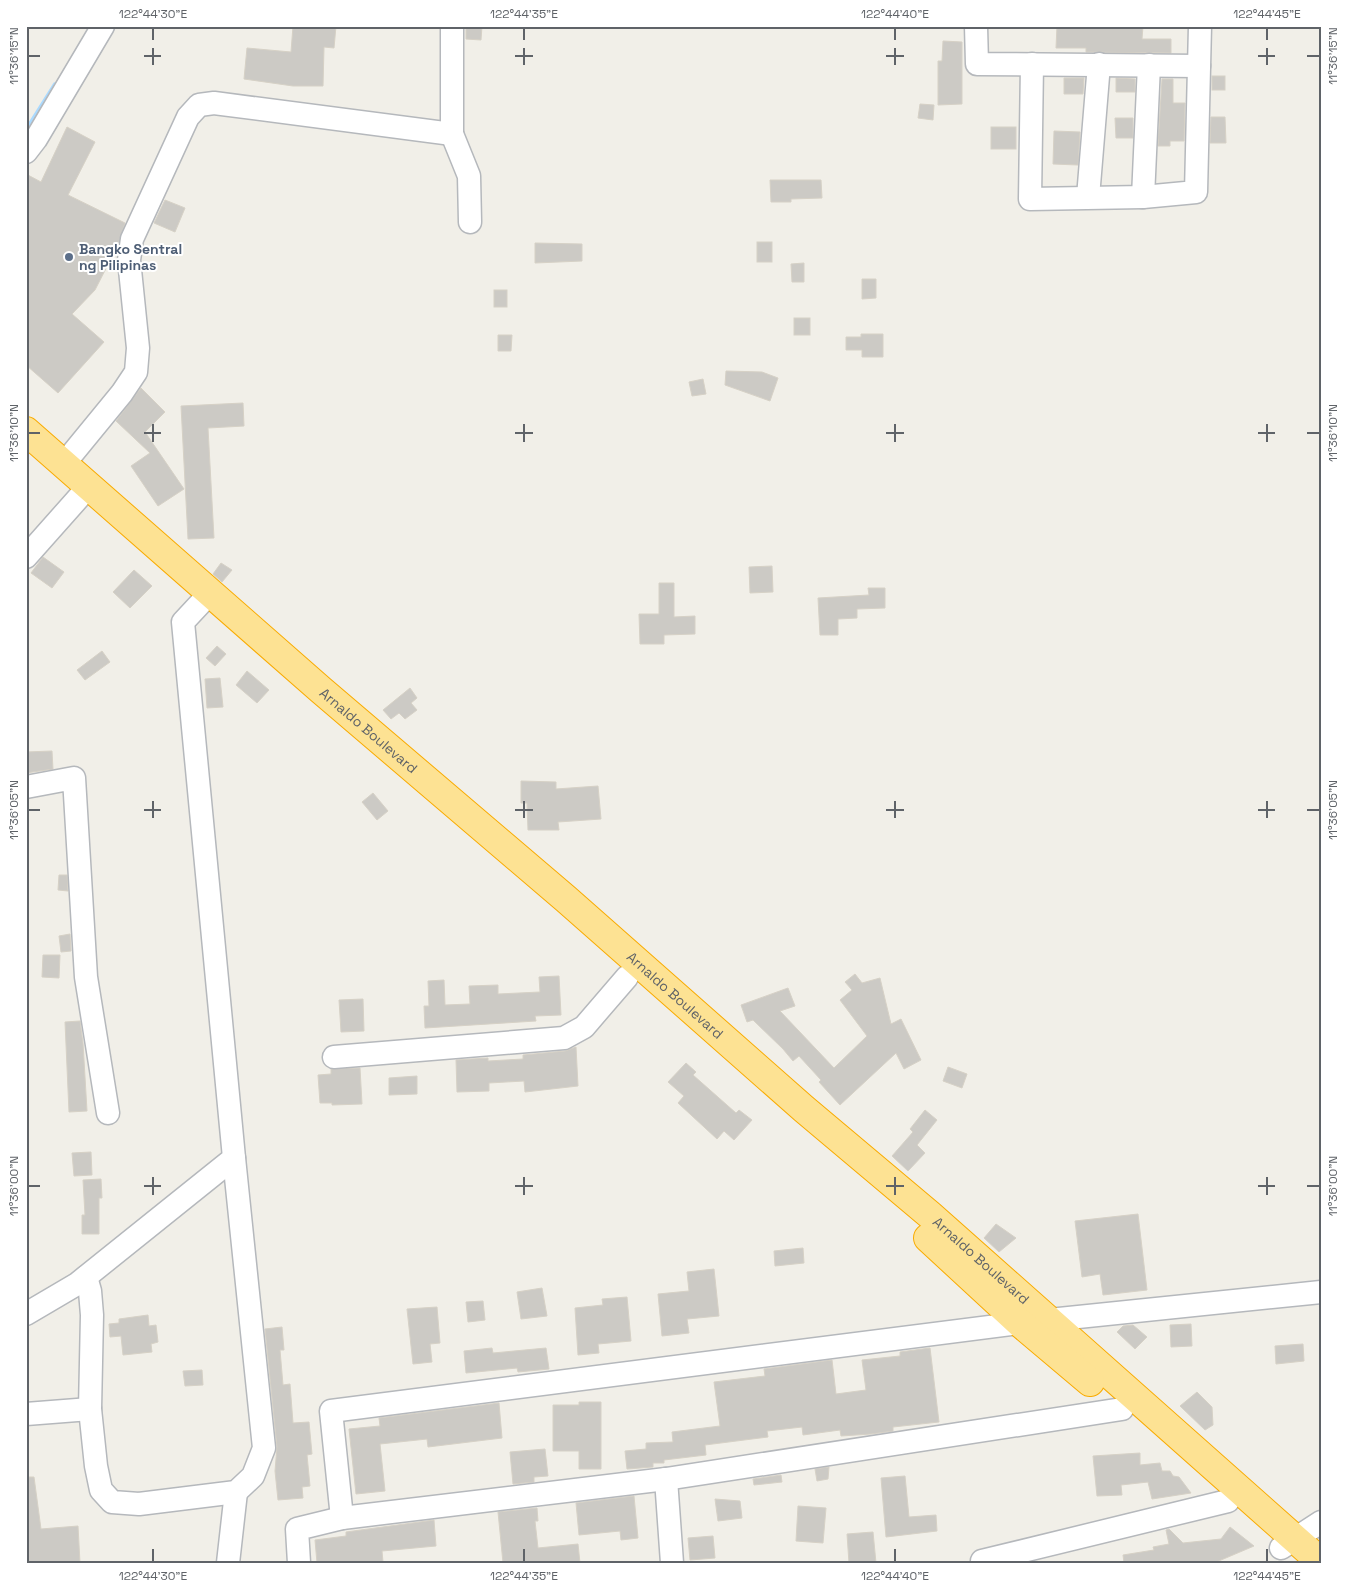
<svg xmlns="http://www.w3.org/2000/svg" width="1347" height="1589" font-family="'Space Grotesk',sans-serif">
	<style>
		.lines { fill: none; stroke-linecap: round; stroke-linejoin: round }
		.stream { stroke: #aadaff; stroke-width: 5 }
		.building { fill: #cccac5; stroke: #d6d1c6 }
		.minor-casing { stroke: #b5b8bc; stroke-width: 25 }
		.highway-casing { stroke: #f9ab00; stroke-width: 30 }
		.minor { stroke: #fff; stroke-width: 22 }
		.highway { stroke: #fde293; stroke-width: 28 }
		.ticks { fill: none; stroke: #5f6368; stroke-width: 2 }
		.service-dot { fill: #5c6f8a; stroke: #fff; stroke-width: 2 }
		.labels { text-anchor: middle; stroke-width: 4; stroke-linejoin: round; paint-order: stroke }
		.service-label { font-size: 14px; font-weight: bold; fill: #4e5e75; stroke: #fff; text-anchor: start }
		.street-label { font-size: 14px; fill: #5f6368; stroke: #fff }
		.neatline { fill: none; stroke: #5f6368; stroke-width: 2 }
		.ticks-label { font-size: 12px; text-anchor: middle; fill: #5f6368 }
	</style>
	<rect width="100%" height="100%" fill="#f1efe8"/>
	<g class="lines">
		<polyline class="stream" points="26,131 55,85"/>
	</g>
	<g class="building">
		<polygon points="293,26 336,26 334,48 324,47 323,86 293,86 244,79 247,48 291,52"/>
		<polygon points="466,26 482,26 481,40 466,39"/>
		<polygon points="1057,26 1143,26 1142,39 1171,39 1171,53 1086,52 1086,48 1056,48"/>
		<polygon points="943,41 962,42 962,104 938,105 938,61 942,61"/>
		<rect x="1212" y="76" width="13" height="14"/>
		<polygon points="1064,78 1084,78 1083,94 1064,94"/>
		<polygon points="1116,78 1135,79 1135,92 1116,92"/>
		<polygon points="1162,79 1173,79 1173,103 1185,103 1184,141 1170,141 1170,146 1158,146"/>
		<polygon points="920,104 934,105 933,120 918,118"/>
		<polygon points="1211,117 1225,117 1226,143 1210,143"/>
		<polygon points="1115,118 1133,118 1133,138 1116,138"/>
		<polygon points="67,127 95,142 68,195 125,223 118,245 95,290 72,314 104,342 58,393 26,365 26,174 41,182"/>
		<rect x="991" y="127" width="25" height="22"/>
		<polygon points="1054,131 1080,132 1078,165 1053,164"/>
		<polygon points="770,180 821,180 822,198 791,199 791,202 771,202"/>
		<polygon points="165,200 185,208 175,232 154,223"/>
		<rect x="757" y="242" width="15" height="20"/>
		<polygon points="535,243 582,244 582,261 535,263"/>
		<polygon points="804,263 804,282 792,282 791,264"/>
		<polygon points="862,279 876,279 876,298 862,299"/>
		<rect x="494" y="290" width="13" height="17"/>
		<rect x="794" y="318" width="16" height="17"/>
		<polygon points="861,334 883,334 883,357 862,357 862,350 846,350 846,337 861,337"/>
		<polygon points="498,335 512,335 511,351 498,351"/>
		<polygon points="726,371 762,372 778,378 770,401 725,385"/>
		<polygon points="703,379 706,394 692,396 689,382"/>
		<polygon points="141,388 165,412 145,432 184,489 158,506 131,466 150,453 116,421"/>
		<polygon points="243,403 244,426 208,428 214,538 188,539 181,406"/>
		<polygon points="43,557 64,572 52,588 31,573"/>
		<polygon points="221,563 232,570 222,582 213,574"/>
		<polygon points="772,566 773,592 750,593 749,567"/>
		<polygon points="134,570 152,586 130,608 113,592"/>
		<polygon points="659,583 674,583 674,617 695,616 695,634 664,635 664,644 640,644 639,614 659,614"/>
		<polygon points="868,588 885,588 885,608 857,609 857,618 838,619 838,635 820,635 818,598 869,595"/>
		<polygon points="217,646 226,654 215,666 206,658"/>
		<polygon points="102,651 110,662 85,680 77,670"/>
		<polygon points="247,671 269,690 257,703 236,685"/>
		<polygon points="220,678 223,707 207,708 205,679"/>
		<polygon points="410,688 417,698 411,703 417,710 405,719 399,713 391,719 383,710"/>
		<polygon points="52,751 53,769 26,773 26,752"/>
		<polygon points="521,781 556,782 556,789 598,786 601,819 558,822 559,830 528,830 527,803 521,803"/>
		<polygon points="373,793 388,811 377,820 362,802"/>
		<polygon points="59,875 67,875 68,891 58,890"/>
		<polygon points="70,934 71,951 61,952 59,936"/>
		<polygon points="43,955 60,955 59,978 42,977"/>
		<polygon points="855,974 862,983 880,978 891,1024 901,1019 921,1060 904,1069 896,1053 840,1105 819,1082 821,1080 799,1056 793,1061 783,1049 753,1020 747,1022 741,1005 788,988 795,1006 780,1011 834,1068 867,1036 840,1000 852,990 845,982"/>
		<polygon points="559,976 561,1015 535,1016 536,1021 425,1028 424,1006 429,1006 428,981 444,980 445,1005 470,1004 469,986 498,985 498,994 540,992 539,977"/>
		<polygon points="363,999 364,1031 341,1032 339,1000"/>
		<polygon points="80,1021 83,1043 87,1111 69,1112 65,1022"/>
		<polygon points="576,1047 578,1086 525,1092 524,1081 489,1083 489,1091 457,1092 456,1060 488,1058 488,1061 523,1059 523,1055 565,1051"/>
		<polygon points="686,1063 696,1072 693,1075 736,1113 739,1110 752,1120 734,1140 724,1131 717,1139 678,1103 684,1096 668,1082"/>
		<polygon points="948,1067 967,1074 962,1088 943,1081"/>
		<polygon points="360,1068 362,1104 332,1105 332,1103 320,1103 318,1075 331,1074 331,1069"/>
		<polygon points="417,1076 417,1094 389,1095 389,1078"/>
		<polygon points="925,1110 937,1120 917,1145 925,1153 908,1171 892,1156 913,1132 910,1129"/>
		<polygon points="91,1152 92,1175 74,1176 72,1153"/>
		<polygon points="101,1179 102,1198 99,1198 99,1234 82,1234 82,1215 85,1215 83,1180"/>
		<polygon points="1138,1214 1147,1290 1103,1295 1100,1274 1082,1277 1075,1221"/>
		<polygon points="996,1224 1016,1238 999,1252 984,1238"/>
		<polygon points="803,1248 804,1263 775,1266 774,1251"/>
		<polygon points="714,1269 719,1316 687,1319 689,1333 662,1336 658,1294 689,1291 687,1272"/>
		<polygon points="542,1288 547,1316 521,1319 517,1292"/>
		<polygon points="627,1297 631,1341 598,1344 599,1353 578,1355 575,1308 603,1305 602,1299"/>
		<polygon points="483,1301 485,1320 468,1322 466,1302"/>
		<polygon points="437,1307 440,1343 430,1344 432,1362 413,1364 407,1309"/>
		<polygon points="148,1315 149,1326 156,1325 158,1342 151,1344 152,1352 123,1355 121,1336 110,1337 109,1324 119,1323 119,1319"/>
		<polygon points="1191,1324 1192,1346 1171,1347 1170,1325"/>
		<polygon points="1133,1325 1147,1337 1135,1349 1117,1332 1123,1326"/>
		<polygon points="282,1327 284,1350 280,1350 283,1385 290,1384 293,1423 309,1422 312,1454 307,1455 310,1486 302,1487 303,1498 278,1500 275,1471 277,1447 265,1329"/>
		<polygon points="1303,1344 1304,1361 1276,1364 1275,1346"/>
		<polygon points="492,1348 493,1353 546,1348 549,1369 518,1372 517,1368 466,1373 464,1351"/>
		<polygon points="930,1348 939,1422 893,1427 893,1431 871,1434 841,1436 840,1430 803,1435 802,1427 767,1431 768,1437 705,1445 706,1455 664,1460 664,1463 653,1463 653,1467 627,1469 625,1451 646,1449 646,1443 673,1442 672,1432 720,1426 714,1382 765,1376 764,1369 832,1360 836,1394 866,1390 862,1360 900,1356 900,1352"/>
		<polygon points="202,1370 203,1385 185,1386 183,1371"/>
		<polygon points="1197,1392 1212,1407 1213,1425 1205,1430 1180,1406"/>
		<polygon points="579,1402 601,1402 601,1469 579,1469 579,1451 553,1451 553,1405 579,1405"/>
		<polygon points="499,1403 502,1438 428,1447 427,1439 380,1444 385,1491 356,1494 349,1429 380,1426 379,1418"/>
		<polygon points="545,1449 548,1476 534,1477 534,1482 513,1484 510,1452"/>
		<polygon points="1140,1453 1140,1465 1160,1463 1162,1471 1170,1471 1173,1476 1179,1477 1191,1493 1152,1499 1148,1482 1121,1485 1122,1495 1097,1496 1093,1456"/>
		<polygon points="829,1467 828,1479 817,1481 815,1469"/>
		<polygon points="781,1475 782,1482 754,1485 753,1479"/>
		<polygon points="905,1476 909,1517 936,1515 937,1531 886,1537 881,1478"/>
		<polygon points="26,1477 34,1477 41,1529 78,1526 80,1563 26,1563"/>
		<polygon points="634,1496 638,1538 621,1540 620,1531 579,1535 576,1503"/>
		<polygon points="715,1499 740,1501 742,1518 718,1521"/>
		<polygon points="798,1506 826,1508 823,1543 796,1541"/>
		<polygon points="537,1508 538,1521 535,1521 538,1548 578,1544 580,1563 503,1563 498,1512"/>
		<polygon points="434,1520 436,1546 382,1551 383,1562 317,1563 315,1540 346,1536 346,1532"/>
		<polygon points="1230,1527 1254,1546 1214,1563 1124,1563 1123,1555 1154,1550 1153,1547 1169,1544 1166,1530 1169,1529 1183,1543 1221,1539"/>
		<polygon points="873,1532 876,1563 849,1563 847,1534"/>
		<polygon points="713,1536 715,1558 690,1560 688,1538"/>
	</g>
	<g class="lines">
		<defs>
			<g id="minor">
				<polyline points="976,26 977,64 1199,66"/>
				<polyline points="1032,64 1030,199 1143,197 1196,192 1200,26"/>
				<polyline points="452,134 469,176 470,222"/>
				<polyline points="26,152 36,139 103,26"/>
				<polyline points="1088,197 1099,64"/>
				<polyline points="1143,197 1149,65"/>
				<polyline points="63,465 122,393 136,372 138,348 129,260 132,239 188,117 199,105 214,103 452,134 452,26"/>
				<polyline points="26,557 89,486"/>
				<polyline points="26,787 74,778 86,977 108,1113"/>
				<polyline points="334,1057 564,1038 584,1027 627,977"/>
				<polyline points="86,1277 90,1291 92,1315 90,1409 96,1466 101,1490 112,1502 139,1504 236,1492 253,1476 264,1448 234,1158"/>
				<polyline points="26,1314 77,1284 234,1158 183,622 211,592"/>
				<polyline points="26,1414 90,1409"/>
				<polyline points="666,1479 672,1563"/>
				<polyline points="342,1518 331,1411 1020,1323 1321,1292"/>
				<polyline points="1281,1548 1321,1522"/>
				<polyline points="982,1561 1228,1501"/>
				<polyline points="228,1563 236,1492"/>
				<polyline points="299,1563 297,1529 342,1518 666,1479 1122,1409"/>
			</g>
			<g id="highway">
				<path id="s1" d="M 26,431 L 321,690 L 566,899 L 804,1109 L 930,1215 L 1321,1562"/>
				<polyline points="928,1238 1020,1323 1090,1382"/>
			</g>
		</defs>
		<use href="#minor" class="minor-casing"/>
		<use href="#highway" class="highway-casing"/>
		<use href="#minor" class="minor"/>
		<use href="#highway" class="highway"/>
	</g>
	<path class="ticks" d="M 153,28 L 153,40M 524,28 L 524,40M 895,28 L 895,40M 1267,28 L 1267,40M 153,48 L 153,65M 524,48 L 524,65M 895,48 L 895,65M 1267,48 L 1267,65M 28,56 L 40,56M 144,56 L 161,56M 515,56 L 533,56M 886,56 L 904,56M 1258,56 L 1275,56M 1307,56 L 1320,56M 153,424 L 153,442M 524,424 L 524,442M 895,424 L 895,442M 1267,424 L 1267,442M 28,433 L 40,433M 144,433 L 161,433M 515,433 L 533,433M 886,433 L 904,433M 1258,433 L 1275,433M 1307,433 L 1320,433M 153,801 L 153,818M 524,801 L 524,818M 895,801 L 895,818M 1267,801 L 1267,818M 28,810 L 40,810M 144,810 L 161,810M 515,810 L 533,810M 886,810 L 904,810M 1258,810 L 1275,810M 1307,810 L 1320,810M 153,1177 L 153,1195M 524,1177 L 524,1195M 895,1177 L 895,1195M 1267,1177 L 1267,1195M 28,1186 L 40,1186M 144,1186 L 161,1186M 515,1186 L 533,1186M 886,1186 L 904,1186M 1258,1186 L 1275,1186M 1307,1186 L 1320,1186M 153,1549 L 153,1562M 524,1549 L 524,1562M 895,1549 L 895,1562M 1267,1549 L 1267,1562"/>
	<circle class="service-dot" cx="69" cy="257" r="5"/>
	<g class="labels">
		<g class="service-label">
			<text x="79" y="254">Bangko Sentral<tspan x="79" dy="16">ng Pilipinas</tspan></text>
		</g>
		<g class="street-label">
			<text dy="5" stroke="none"><textPath href="#s1" startOffset="455">Arnaldo Boulevard</textPath></text>
			<text dy="5" stroke="none"><textPath href="#s1" startOffset="860">Arnaldo Boulevard</textPath></text>
			<text dy="5" stroke="none"><textPath href="#s1" startOffset="1265">Arnaldo Boulevard</textPath></text>
		</g>
	</g>
	<rect width="1347" height="1589" fill="none" stroke="#ffffff" stroke-width="55"/>
	<rect x="28" y="28" width="1292" height="1534" class="neatline"/>
	<g class="ticks-label">
		<text x="153" y="18">122°44'30"E</text>
		<text x="524" y="18">122°44'35"E</text>
		<text x="895" y="18">122°44'40"E</text>
		<text x="1267" y="18">122°44'45"E</text>
		<text transform="translate(14 56) rotate(-90)" y="4">11°36'15"N</text>
		<text transform="translate(1333 56) rotate(-90)" y="4">11°36'15"N</text>
		<text transform="translate(14 433) rotate(-90)" y="4">11°36'10"N</text>
		<text transform="translate(1333 433) rotate(-90)" y="4">11°36'10"N</text>
		<text transform="translate(14 810) rotate(-90)" y="4">11°36'05"N</text>
		<text transform="translate(1333 810) rotate(-90)" y="4">11°36'05"N</text>
		<text transform="translate(14 1186) rotate(-90)" y="4">11°36'00"N</text>
		<text transform="translate(1333 1186) rotate(-90)" y="4">11°36'00"N</text>
		<text x="153" y="1580">122°44'30"E</text>
		<text x="524" y="1580">122°44'35"E</text>
		<text x="895" y="1580">122°44'40"E</text>
		<text x="1267" y="1580">122°44'45"E</text>
	</g>
</svg>
